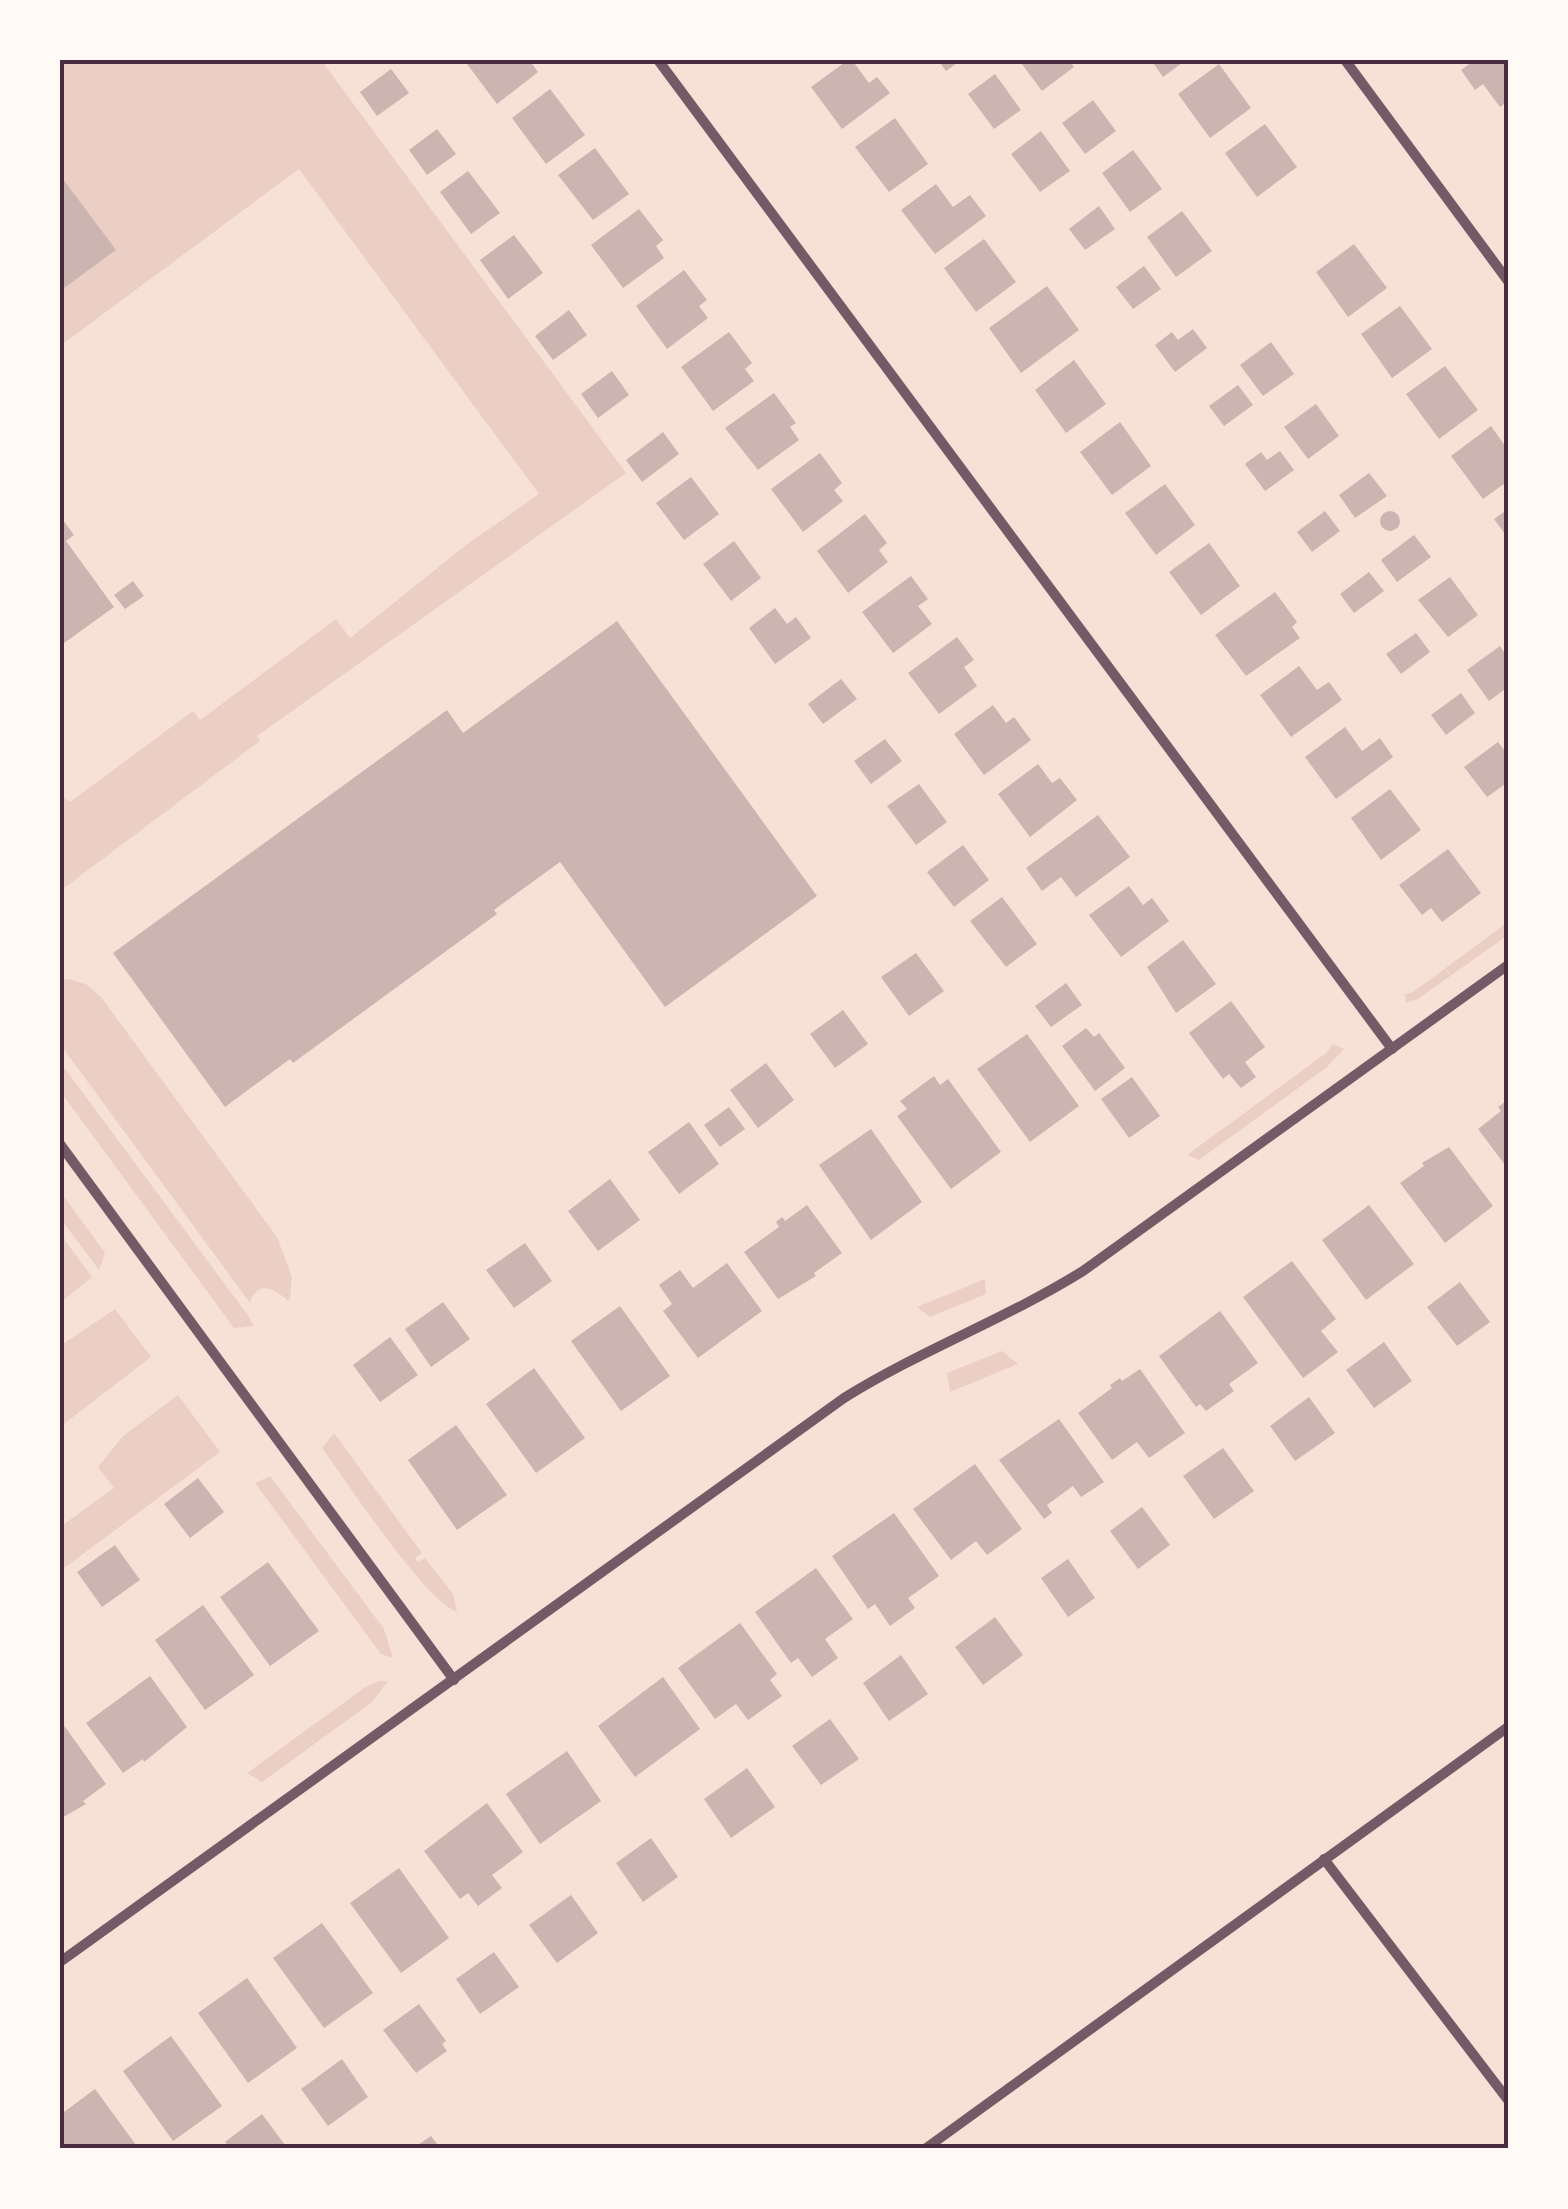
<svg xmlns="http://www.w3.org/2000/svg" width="1568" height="2209" font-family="'DejaVu Sans',sans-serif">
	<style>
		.green { fill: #ebcfc5 }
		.building { fill: #ccb4b1 }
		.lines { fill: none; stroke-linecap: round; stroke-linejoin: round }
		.minor { stroke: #755966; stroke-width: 10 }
		.neatline { fill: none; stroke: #4a2c40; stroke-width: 4 }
	</style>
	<rect width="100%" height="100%" fill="#f7e1d7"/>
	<g class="green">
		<polygon points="60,60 321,60 626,473 257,736 260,741 60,891 60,794 70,802 193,711 200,720 336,619 350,638 466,545 539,494 299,169 60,346"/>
		<polygon points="1508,922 1508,935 1418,999 1406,1003 1405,994 1413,992"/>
		<path d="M 69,979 L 86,984 L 101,997 L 277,1237 L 292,1277 L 290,1299 L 287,1300 C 274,1288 257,1280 250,1303 L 60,1044 L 60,980 Z"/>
		<polygon points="1333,1044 1344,1049 1326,1068 1199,1160 1187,1155 1326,1053"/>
		<polygon points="60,1062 247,1314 254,1326 234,1328 60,1091"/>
		<polygon points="60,1191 105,1253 99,1270 60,1218"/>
		<polygon points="60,1234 92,1277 60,1303"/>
		<polygon points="985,1279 986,1294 930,1317 917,1307"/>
		<polygon points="115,1309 151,1357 60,1427 60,1346"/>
		<polygon points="1002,1351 1018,1364 950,1392 947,1373"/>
		<polygon points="178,1395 220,1452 60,1571 60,1527 114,1488 98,1467 123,1436"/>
		<path d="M 334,1433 L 422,1553 L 415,1558 L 418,1562 L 425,1558 L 453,1594 L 457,1612 C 425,1601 347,1482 322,1448 Z"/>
		<polygon points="270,1476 384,1629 393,1658 381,1654 255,1483"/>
		<polygon points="379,1681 388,1681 371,1703 262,1782 247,1773 364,1688"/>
	</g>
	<g class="building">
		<polygon points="464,60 529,60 538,72 497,104"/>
		<polygon points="848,60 852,60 869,83 877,77 890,93 842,129 811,87"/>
		<polygon points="938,60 961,60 946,71"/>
		<polygon points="1019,60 1069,60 1074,67 1042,91"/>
		<polygon points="1151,60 1186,60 1163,77"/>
		<polygon points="1475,60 1508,60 1508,101 1500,107 1483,84 1475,90 1461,70"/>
		<polygon points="1219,64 1251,108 1210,138 1178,94"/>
		<polygon points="391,69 409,93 377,116 360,92"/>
		<polygon points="995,74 1021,110 994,129 968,94"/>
		<polygon points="550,89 585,135 546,164 512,118"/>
		<polygon points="1093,100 1116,131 1085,154 1062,123"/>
		<polygon points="895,118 928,164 889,192 855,147"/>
		<polygon points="1265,124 1297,167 1257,197 1225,153"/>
		<polygon points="437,129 456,154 427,175 409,150"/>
		<polygon points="1041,131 1070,171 1040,192 1011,154"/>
		<polygon points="595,148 629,194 593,220 558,175"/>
		<polygon points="1133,150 1162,189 1130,212 1102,173"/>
		<polygon points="468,171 500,213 471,234 440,192"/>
		<polygon points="60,175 116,250 60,291"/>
		<polygon points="936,184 953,207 970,195 986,216 935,254 901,210"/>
		<polygon points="1099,206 1115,229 1085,250 1069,229"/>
		<polygon points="639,209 663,240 656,246 664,258 623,288 591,245"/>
		<polygon points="1182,211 1212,251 1176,277 1147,237"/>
		<polygon points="514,235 543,273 508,299 480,260"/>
		<polygon points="984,239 1016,282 976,312 944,268"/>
		<polygon points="1354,244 1387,288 1348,317 1316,272"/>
		<polygon points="1144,266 1161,289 1133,309 1116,287"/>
		<polygon points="684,270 707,300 699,306 708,318 667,349 636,306"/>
		<polygon points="1047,286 1079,330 1021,373 989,328"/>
		<polygon points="1400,306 1432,349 1392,378 1361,334"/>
		<polygon points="569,310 587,335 553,360 535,336"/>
		<polygon points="1193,329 1207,348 1175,372 1155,345 1172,332 1178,340"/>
		<polygon points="729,332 752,363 745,369 754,381 713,411 681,367"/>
		<polygon points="1271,342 1294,374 1263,396 1240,365"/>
		<polygon points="1074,360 1106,404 1066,433 1035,390"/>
		<polygon points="1445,366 1478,410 1439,439 1406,394"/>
		<polygon points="612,371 629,395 598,418 581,394"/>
		<polygon points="1238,385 1253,405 1224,426 1209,406"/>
		<polygon points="774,393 796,423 790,427 799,440 758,470 725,428"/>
		<polygon points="1316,404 1339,436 1308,459 1284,427"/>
		<polygon points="1120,422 1151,466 1112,495 1080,452"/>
		<polygon points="1491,426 1508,450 1508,481 1483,499 1451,456"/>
		<polygon points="663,432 679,454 642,482 626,460"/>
		<polygon points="1280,451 1294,470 1265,491 1245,464 1261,452 1267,460"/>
		<polygon points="820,453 842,483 834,490 843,501 803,532 771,489"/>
		<polygon points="1369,473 1387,496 1355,518 1339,495"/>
		<polygon points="691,477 719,514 684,540 656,503"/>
		<polygon points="1165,484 1195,525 1156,555 1125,513"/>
		<polygon points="1508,509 1508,538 1494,519"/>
		<circle cx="1390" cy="521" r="10"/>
		<polygon points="1325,511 1340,531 1312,552 1297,532"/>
		<polygon points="865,514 887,543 879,550 888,562 848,593 817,551"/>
		<polygon points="60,516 74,535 66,541 114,607 60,646"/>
		<polygon points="1414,535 1431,557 1397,582 1381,560"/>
		<polygon points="734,541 761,578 731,601 703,564"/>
		<polygon points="1209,543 1240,586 1201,615 1169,572"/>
		<polygon points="1369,572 1384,591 1354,613 1340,594"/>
		<polygon points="911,576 928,599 918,606 932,624 893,653 862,612"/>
		<polygon points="1450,577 1478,615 1448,637 1418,600"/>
		<polygon points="133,581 144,596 125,609 114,595"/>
		<polygon points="1275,592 1297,622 1292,627 1300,638 1246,676 1215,635"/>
		<polygon points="775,608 787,624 796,617 811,638 775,664 749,628"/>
		<polygon points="617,621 817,896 665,1007 560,862 494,910 497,914 293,1063 290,1059 225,1107 113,953 447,710 463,733"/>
		<polygon points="1416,633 1430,652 1401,674 1386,654"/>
		<polygon points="957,637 974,660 964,667 977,686 939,714 908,673"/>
		<polygon points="1500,646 1508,658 1508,687 1489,701 1467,670"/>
		<polygon points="1299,666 1317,690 1329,682 1342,700 1291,737 1260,695"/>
		<polygon points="841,679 857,699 823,724 808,704"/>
		<polygon points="1461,693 1475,713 1446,735 1431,715"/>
		<polygon points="993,705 1006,723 1014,717 1031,740 984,775 954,734"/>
		<polygon points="1345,727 1362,751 1380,738 1393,757 1336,799 1305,757"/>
		<polygon points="885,739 902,761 871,784 854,761"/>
		<polygon points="1498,742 1508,755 1508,782 1487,797 1464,767"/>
		<polygon points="1038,764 1052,783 1060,778 1077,800 1030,837 998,794"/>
		<polygon points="919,784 947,822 916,845 887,806"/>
		<polygon points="1390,789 1421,830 1381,860 1351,818"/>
		<polygon points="1098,815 1130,857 1076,897 1061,877 1042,891 1026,868"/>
		<polygon points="963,845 989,880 954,907 927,872"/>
		<polygon points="1448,849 1481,893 1442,922 1431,908 1422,915 1399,885"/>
		<polygon points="1129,886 1143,905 1152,898 1169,921 1121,957 1089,915"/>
		<polygon points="1002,897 1037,944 1006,967 970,921"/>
		<polygon points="1183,940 1216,984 1176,1013 1147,967"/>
		<polygon points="916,953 944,991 909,1016 881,977"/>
		<polygon points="1066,983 1082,1005 1051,1027 1035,1006"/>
		<polygon points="1231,1001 1265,1047 1245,1062 1256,1077 1241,1088 1229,1074 1223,1079 1189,1033"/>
		<polygon points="843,1010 868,1044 835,1068 810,1034"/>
		<polygon points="1086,1028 1094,1037 1099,1033 1125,1068 1095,1091 1062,1046"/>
		<polygon points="1027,1034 1079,1106 1030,1142 977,1069"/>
		<polygon points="766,1063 794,1100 758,1128 730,1090"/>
		<polygon points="934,1076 940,1085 948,1079 1001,1152 951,1189 897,1116 907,1109 900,1101"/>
		<polygon points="1132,1077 1160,1116 1129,1138 1101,1099"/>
		<polygon points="1506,1101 1508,1103 1508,1169 1478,1129 1501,1111 1498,1107"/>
		<polygon points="729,1107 745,1129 720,1147 704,1125"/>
		<polygon points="689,1122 719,1164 679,1194 648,1152"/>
		<polygon points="871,1129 922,1202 871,1240 819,1165"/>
		<polygon points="1449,1147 1493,1206 1445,1243 1400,1183 1424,1166 1422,1163"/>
		<polygon points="610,1179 640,1220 598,1251 568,1211"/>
		<polygon points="807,1205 842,1253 814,1273 816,1276 778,1299 744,1252 779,1227 776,1222 782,1217 785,1221"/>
		<polygon points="1369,1205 1414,1264 1366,1300 1322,1240"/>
		<polygon points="525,1243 552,1281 514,1308 486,1270"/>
		<polygon points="1292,1261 1336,1319 1321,1331 1338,1352 1303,1378 1243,1297"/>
		<polygon points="727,1263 762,1311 698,1358 663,1311 672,1304 659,1285 680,1270 693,1288"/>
		<polygon points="1460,1282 1490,1322 1457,1346 1427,1307"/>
		<polygon points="443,1302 470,1339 431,1367 405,1329"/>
		<polygon points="620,1306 670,1376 621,1411 571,1341"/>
		<polygon points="1220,1311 1258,1363 1229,1384 1234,1391 1206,1411 1200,1404 1196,1407 1159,1356"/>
		<polygon points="390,1337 418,1375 380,1402 353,1365"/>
		<polygon points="1384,1342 1412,1381 1374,1408 1346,1370"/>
		<polygon points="534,1368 585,1438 536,1473 486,1404"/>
		<polygon points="1140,1369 1185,1433 1149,1458 1137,1442 1112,1460 1078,1413 1112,1388 1110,1385 1120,1378 1122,1381"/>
		<polygon points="1309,1397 1335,1433 1295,1461 1270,1426"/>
		<polygon points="1059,1419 1104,1482 1081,1497 1073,1486 1047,1505 1052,1513 1044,1519 999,1460"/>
		<polygon points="456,1425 507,1495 457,1530 408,1460"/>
		<polygon points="1223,1448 1254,1491 1214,1519 1183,1476"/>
		<polygon points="975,1464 1022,1529 987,1555 976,1541 951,1560 913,1509"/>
		<polygon points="198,1478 224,1512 190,1538 164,1504"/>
		<polygon points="1142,1507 1170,1545 1138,1569 1110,1531"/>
		<polygon points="894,1513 939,1576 908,1598 915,1608 890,1626 875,1604 868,1609 832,1556"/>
		<polygon points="115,1545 140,1580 102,1607 77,1572"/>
		<polygon points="1068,1559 1095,1598 1068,1617 1041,1578"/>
		<polygon points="268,1562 319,1631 270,1666 220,1597"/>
		<polygon points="816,1568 853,1619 825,1639 838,1658 812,1677 798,1658 791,1663 755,1612"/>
		<polygon points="203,1605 254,1675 205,1710 155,1640"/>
		<polygon points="995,1617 1023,1655 983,1685 955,1647"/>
		<polygon points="740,1623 777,1674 770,1680 782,1696 748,1720 736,1704 715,1719 678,1668"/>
		<polygon points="901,1655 928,1694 889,1721 863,1683"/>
		<polygon points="150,1676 187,1727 144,1762 143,1759 123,1773 86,1723"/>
		<polygon points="663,1677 700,1729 635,1777 598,1726"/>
		<polygon points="830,1719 859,1759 821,1785 792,1746"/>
		<polygon points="60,1720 106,1784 83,1801 86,1804 60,1819"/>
		<polygon points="567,1751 601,1801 540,1844 506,1794"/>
		<polygon points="747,1768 775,1807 731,1838 704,1799"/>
		<polygon points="487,1803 523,1852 492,1875 502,1888 478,1906 468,1893 460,1899 424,1851"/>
		<polygon points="651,1838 678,1877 643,1902 616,1863"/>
		<polygon points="399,1868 449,1938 401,1973 350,1903"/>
		<polygon points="571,1895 598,1933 557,1963 529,1925"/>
		<polygon points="322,1923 373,1993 324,2028 273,1958"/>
		<polygon points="494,1952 519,1987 480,2014 456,1979"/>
		<polygon points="247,1978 297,2048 248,2083 198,2013"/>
		<polygon points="419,2004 446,2041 442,2044 447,2051 416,2073 383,2030"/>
		<polygon points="171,2036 222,2106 173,2141 123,2071"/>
		<polygon points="342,2059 368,2097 328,2126 301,2089"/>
		<polygon points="95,2089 139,2149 64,2149 60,2143 60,2115"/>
		<polygon points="262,2114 288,2149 231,2149 225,2142"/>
		<polygon points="431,2136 441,2149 412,2149"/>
	</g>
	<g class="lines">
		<g class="minor">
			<polyline points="658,60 1392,1049"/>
			<polyline points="1345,60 1508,281"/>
			<polyline points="60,1144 454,1680"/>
			<polyline points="1324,1859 1508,2100"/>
			<path d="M 60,1962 L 844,1398 C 921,1350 1006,1319 1083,1271 L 1508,965"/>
			<polyline points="925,2149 1508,1727"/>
		</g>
	</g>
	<rect width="1568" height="2209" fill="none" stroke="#fffaf5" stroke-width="125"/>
	<rect x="62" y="62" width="1444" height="2084" class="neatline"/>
</svg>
